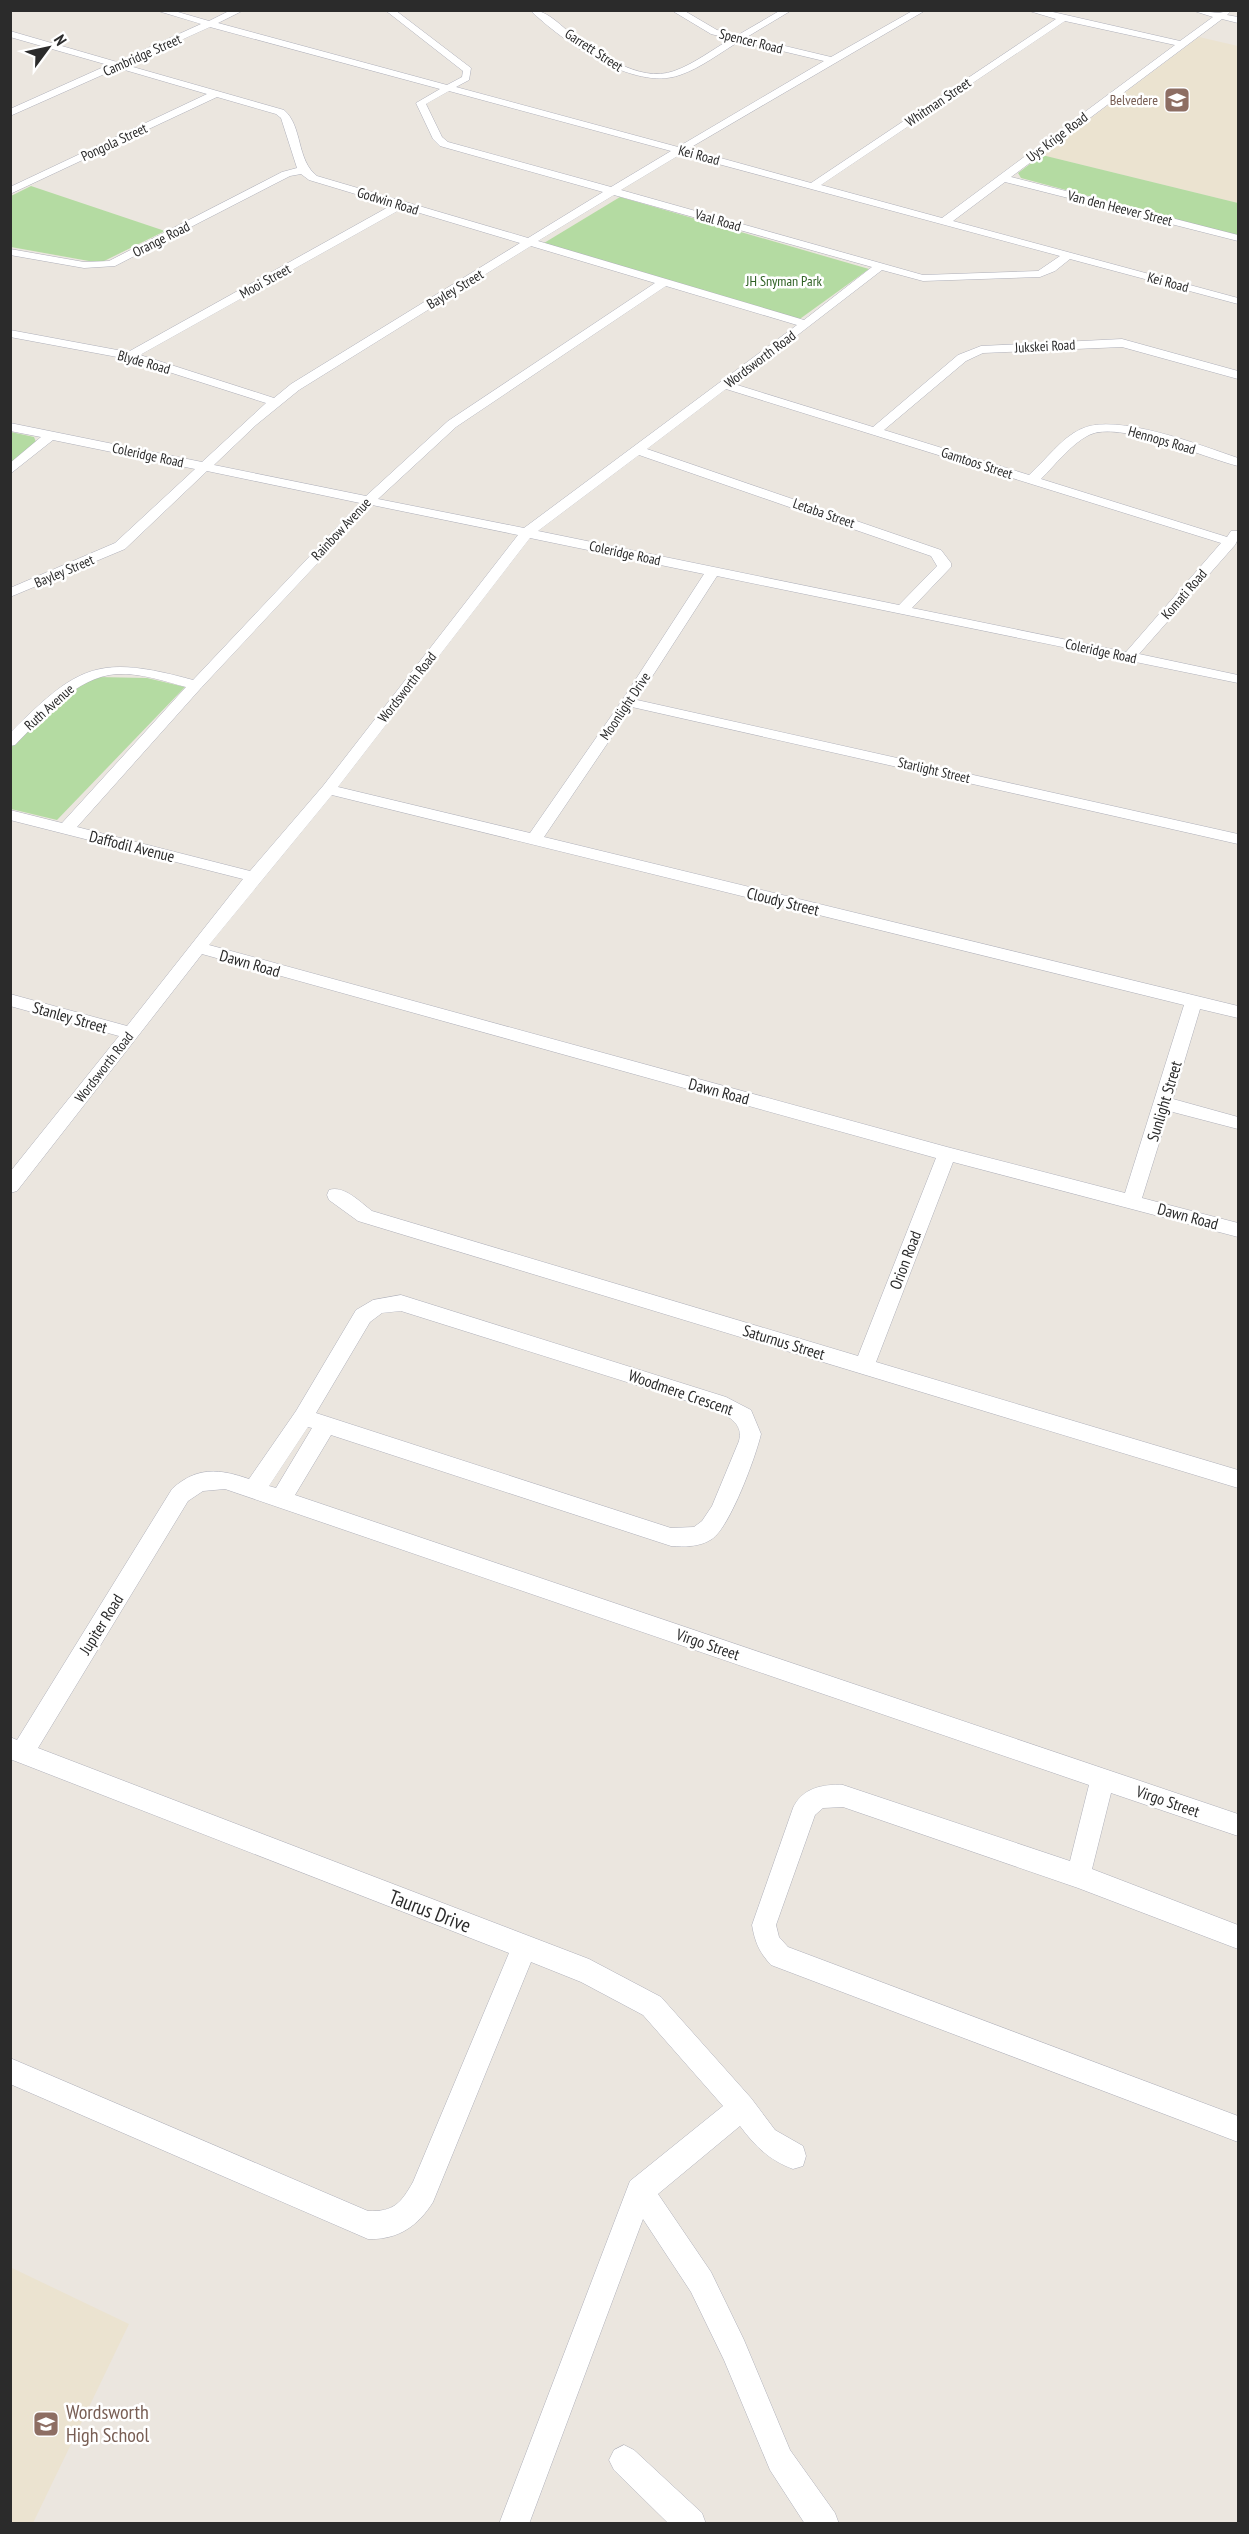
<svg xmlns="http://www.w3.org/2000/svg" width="1249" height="2534" font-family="'PT Sans Narrow',sans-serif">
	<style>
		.education { fill: #ebe3d0 }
		.green { fill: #b4dba2 }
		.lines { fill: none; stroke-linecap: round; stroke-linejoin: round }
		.minor-casing { stroke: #afb0ba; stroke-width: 1 }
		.minor { fill: #fff; fill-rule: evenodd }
		.labels { text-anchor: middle; stroke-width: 5; stroke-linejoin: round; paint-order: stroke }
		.far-street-label { font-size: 14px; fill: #2b2b2b; stroke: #fff }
		.far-education-label { font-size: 14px; fill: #785e54; stroke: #fff; text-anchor: end }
		.far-park-label { font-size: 14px; fill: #2e6023; stroke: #fff }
		.street-label { font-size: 16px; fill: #2b2b2b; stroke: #fff }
		.near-street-label { font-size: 20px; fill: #2b2b2b; stroke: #fff }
		.near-education-label { font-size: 20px; fill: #785e54; stroke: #fff; text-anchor: start }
	</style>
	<rect width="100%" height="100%" fill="#ebe6df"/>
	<g class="education">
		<polygon points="1199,37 1238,46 1238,203 1042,155"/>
		<polygon points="10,2267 129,2324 33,2523 11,2523"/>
	</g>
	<g class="green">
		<polygon points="1042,155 1238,203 1238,236 1021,178 1018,173"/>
		<polygon points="31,186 165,231 100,263 11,247 11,196"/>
		<polygon points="620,197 869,269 797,321 544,243"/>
		<polygon points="11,432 34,437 36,442 11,464"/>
		<polygon points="97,677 147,678 185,687 57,820 11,809 11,746 62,693"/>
	</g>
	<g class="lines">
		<defs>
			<g id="minor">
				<path d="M 155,10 L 171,10 L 209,21 L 231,10 L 244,10 L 218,23 L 447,85 L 462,77 L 463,71 L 385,10 L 395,10 L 471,68 L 469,80 L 456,87 L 678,147 L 824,61 L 740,41 C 721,52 701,68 680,75 C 634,92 562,41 530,10 C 546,10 557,22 569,32 C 597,51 638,84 674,71 C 694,64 713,49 731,39 L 711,34 L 671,10 L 683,10 L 717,30 L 738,35 L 781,10 L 792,10 L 747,37 L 831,57 L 914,10 L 926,10 L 688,149 L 811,183 L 1056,19 L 1026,10 L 1044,10 L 1180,41 L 1213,17 L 1191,10 L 1219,13 L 1232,10 L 1227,15 L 1238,17 L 1238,23 L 1222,19 L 1011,177 L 1238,235 L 1238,241 L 1005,182 L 953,221 L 1238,298 L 1238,304 L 1070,259 L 1055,271 L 1040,277 L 923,281 L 882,270 L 734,384 L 873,427 L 958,355 L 981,346 L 1122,339 L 1238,371 L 1238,379 L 1122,347 L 983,353 L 966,361 L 884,430 L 1029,475 C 1045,461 1061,438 1081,429 C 1116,412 1202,446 1238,458 L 1238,466 C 1205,458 1118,420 1089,435 C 1071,444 1055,465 1041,479 L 1227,537 L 1231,531 L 1238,531 L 1238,539 L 1235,545 L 1139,654 L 1238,675 L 1238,683 L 717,576 L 637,700 L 1238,834 L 1238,844 L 632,707 L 544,837 L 1238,1006 L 1238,1018 L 1200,1009 L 1173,1099 L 1238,1117 L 1238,1129 L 1169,1111 L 1142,1198 L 1238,1223 L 1238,1237 L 953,1162 L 876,1362 L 1238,1470 L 1238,1488 L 358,1221 L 329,1200 L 327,1195 L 329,1190 C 344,1185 360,1202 372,1211 L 858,1356 L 936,1158 L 202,954 L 17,1191 L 10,1193 L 10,1172 L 119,1036 L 10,1006 L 10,994 L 127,1026 L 243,879 L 10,820 L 10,810 L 62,823 L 186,687 C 164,681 141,673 117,674 C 75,677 43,717 15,745 L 10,746 L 10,733 C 78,665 98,654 193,680 L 360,503 L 207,471 L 125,549 L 10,597 L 10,588 L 115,543 L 195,469 L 53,440 L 10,474 L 10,463 L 41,437 L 10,431 L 10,423 L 202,462 L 266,403 L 128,359 L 10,337 L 10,330 L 128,352 L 392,205 L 309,180 L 301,174 L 290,176 L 115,266 L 84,268 L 10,255 L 10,249 L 84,262 L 109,261 L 282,172 L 297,168 L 281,118 L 276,114 L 217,97 L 10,194 L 10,187 L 207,94 L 118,68 L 10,116 L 10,109 L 108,65 L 10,37 L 10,31 L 117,62 L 201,24 ZM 1065,21 L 1175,45 L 942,218 L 821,185 ZM 210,27 L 440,89 L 416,103 L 433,139 L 440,146 L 603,192 L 528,238 L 317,176 C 296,160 303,126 284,110 L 126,65 ZM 449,91 L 671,151 L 611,187 L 448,142 L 442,137 L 426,104 ZM 681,154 L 1060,256 L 1038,271 L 923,275 L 621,190 ZM 614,195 L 872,267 L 804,320 L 538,241 ZM 403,208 L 520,243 L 291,384 L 274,398 L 140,355 ZM 531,246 L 655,283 L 448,421 L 366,496 L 214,465 L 256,425 L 299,390 ZM 666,286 L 797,325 L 524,528 L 378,499 L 456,427 ZM 726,389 L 1221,543 L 1126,652 L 912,608 L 951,567 L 951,563 L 941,550 L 647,449 ZM 639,455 L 931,556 L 937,566 L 899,605 L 538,531 ZM 372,505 L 518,535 L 323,786 L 250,871 L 77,827 L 201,688 ZM 530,538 L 704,574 L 621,702 L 530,833 L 338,787 ZM 332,795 L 1184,1005 L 1125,1193 L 947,1147 L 209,945 Z"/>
				<path d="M 401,1295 L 726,1397 L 751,1410 L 761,1434 C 756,1456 730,1527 712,1539 C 700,1547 685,1547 671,1546 L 331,1435 L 295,1495 L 1238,1814 L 1238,1836 L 1111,1793 L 1092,1869 L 1238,1925 L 1238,1949 L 1078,1888 L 843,1807 L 823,1808 L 815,1815 L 776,1925 L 779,1937 L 788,1947 L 1238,2116 L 1238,2142 L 771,1965 C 759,1952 755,1942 752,1925 L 793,1808 C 802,1788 823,1784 843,1785 L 1070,1861 L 1089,1785 L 225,1489 L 203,1491 L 188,1501 L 38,1748 L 589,1959 L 661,1997 L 751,2098 L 775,2130 L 803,2146 L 806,2156 L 803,2166 L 793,2169 C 769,2160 755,2146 740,2126 L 658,2194 L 711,2272 L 744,2340 L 790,2450 L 835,2513 L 839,2524 L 805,2524 L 770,2470 L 724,2360 L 691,2292 L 643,2219 L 529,2524 L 499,2524 L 630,2181 L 723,2106 L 643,2015 L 581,1982 L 531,1962 L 433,2202 C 418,2226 398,2240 368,2239 L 10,2084 L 10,2058 L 368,2211 C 394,2212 401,2203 413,2182 L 509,1953 L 10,1759 L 10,1737 L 17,1740 L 172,1489 C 197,1466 220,1469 249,1479 L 296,1411 L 356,1310 L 373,1300 ZM 401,1311 L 719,1411 C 732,1419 743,1425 739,1441 L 712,1506 L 702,1521 L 694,1527 L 671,1528 L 316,1413 L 370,1322 L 382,1313 ZM 308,1427 L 312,1428 L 276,1488 L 269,1486 Z"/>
				<polygon points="624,2445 634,2450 702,2513 706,2524 669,2524 614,2470 609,2460 614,2450"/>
			</g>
		</defs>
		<use href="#minor" class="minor-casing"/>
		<use href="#minor" class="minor"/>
	</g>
	<defs>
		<symbol id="school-square" viewBox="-11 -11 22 22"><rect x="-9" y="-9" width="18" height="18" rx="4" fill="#8d6e63" stroke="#fff"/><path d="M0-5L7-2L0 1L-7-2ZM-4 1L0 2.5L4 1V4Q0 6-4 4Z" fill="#fff"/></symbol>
	</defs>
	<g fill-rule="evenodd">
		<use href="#school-square" x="1162" y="85" width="30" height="30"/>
		<use href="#school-square" x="31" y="2409" width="30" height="30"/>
	</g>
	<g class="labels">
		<g class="far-street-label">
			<text transform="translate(751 41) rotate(14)" y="5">Spencer Road</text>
			<text transform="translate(594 50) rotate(33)" y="5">Garrett Street</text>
			<text transform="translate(142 55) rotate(-24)" y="5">Cambridge Street</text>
			<text transform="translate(938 102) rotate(-34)" y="5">Whitman Street</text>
			<text transform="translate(1057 137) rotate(-37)" y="5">Uys Krige Road</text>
			<text transform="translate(114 142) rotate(-25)" y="5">Pongola Street</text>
			<text transform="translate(699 155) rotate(15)" y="5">Kei Road</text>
			<text transform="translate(388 201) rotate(17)" y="5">Godwin Road</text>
			<text transform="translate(1120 208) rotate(14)" y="5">Van den Heever Street</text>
			<text transform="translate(718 220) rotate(16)" y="5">Vaal Road</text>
			<text transform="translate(161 239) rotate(-27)" y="5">Orange Road</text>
			<text transform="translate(265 281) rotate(-29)" y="5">Mooi Street</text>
			<text transform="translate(1168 282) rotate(15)" y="5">Kei Road</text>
			<text transform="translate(455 289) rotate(-31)" y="5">Bayley Street</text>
			<text transform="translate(1045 346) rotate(-3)" y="5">Jukskei Road</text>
			<text transform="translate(760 359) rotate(-37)" y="5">Wordsworth Road</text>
			<text transform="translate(144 362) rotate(16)" y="5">Blyde Road</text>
			<text transform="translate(1162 440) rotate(16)" y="5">Hennops Road</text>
			<text transform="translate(148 455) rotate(12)" y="5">Coleridge Road</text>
			<text transform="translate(977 463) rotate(18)" y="5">Gamtoos Street</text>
			<text transform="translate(824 513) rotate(19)" y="5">Letaba Street</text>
			<text transform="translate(341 529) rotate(-47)" y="5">Rainbow Avenue</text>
			<text transform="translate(625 553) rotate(12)" y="5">Coleridge Road</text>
			<text transform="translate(64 571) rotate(-23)" y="5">Bayley Street</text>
			<text transform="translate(1184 594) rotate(-49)" y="5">Komati Road</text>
			<text transform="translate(1101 651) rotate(12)" y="5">Coleridge Road</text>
			<text transform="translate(407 687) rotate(-52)" y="5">Wordsworth Road</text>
			<text transform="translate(625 706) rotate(-56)" y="5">Moonlight Drive</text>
			<text transform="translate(49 707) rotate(-42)" y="5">Ruth Avenue</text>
			<text transform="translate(934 770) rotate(13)" y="5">Starlight Street</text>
			<text transform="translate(104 1067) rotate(-52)" y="5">Wordsworth Road</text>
		</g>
		<g class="far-education-label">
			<text x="1158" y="105">Belvedere</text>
		</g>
		<g class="far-park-label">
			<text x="784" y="286">JH Snyman Park</text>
		</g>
		<g class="street-label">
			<text transform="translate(132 846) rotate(14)" y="6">Daffodil Avenue</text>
			<text transform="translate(783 901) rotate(14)" y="6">Cloudy Street</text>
			<text transform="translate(250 963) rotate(16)" y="6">Dawn Road</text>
			<text transform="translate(70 1017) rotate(16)" y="6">Stanley Street</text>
			<text transform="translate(719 1091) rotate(15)" y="6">Dawn Road</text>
			<text transform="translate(1164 1101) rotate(-73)" y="6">Sunlight Street</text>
			<text transform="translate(1188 1216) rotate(15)" y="6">Dawn Road</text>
			<text transform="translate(905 1260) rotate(-69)" y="6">Orion Road</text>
			<text transform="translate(784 1342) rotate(17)" y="6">Saturnus Street</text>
			<text transform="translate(681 1392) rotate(19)" y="6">Woodmere Crescent</text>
			<text transform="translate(101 1624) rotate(-58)" y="6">Jupiter Road</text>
			<text transform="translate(708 1644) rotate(19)" y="6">Virgo Street</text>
			<text transform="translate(1168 1801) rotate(19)" y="6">Virgo Street</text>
		</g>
		<g class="near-street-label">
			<text transform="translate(430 1911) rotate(21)" y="7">Taurus Drive</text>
		</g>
		<g class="near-education-label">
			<text x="66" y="2419">Wordsworth<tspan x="66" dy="23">High School</tspan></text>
		</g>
	</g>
	<rect width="1249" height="2534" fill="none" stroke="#2b2b2b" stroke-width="24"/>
	<g transform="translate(48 48) rotate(57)" stroke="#ffffff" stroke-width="4.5" paint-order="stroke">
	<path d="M0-4.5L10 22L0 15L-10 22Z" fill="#2b2b2b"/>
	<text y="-9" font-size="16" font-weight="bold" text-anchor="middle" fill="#2b2b2b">N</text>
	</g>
</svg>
